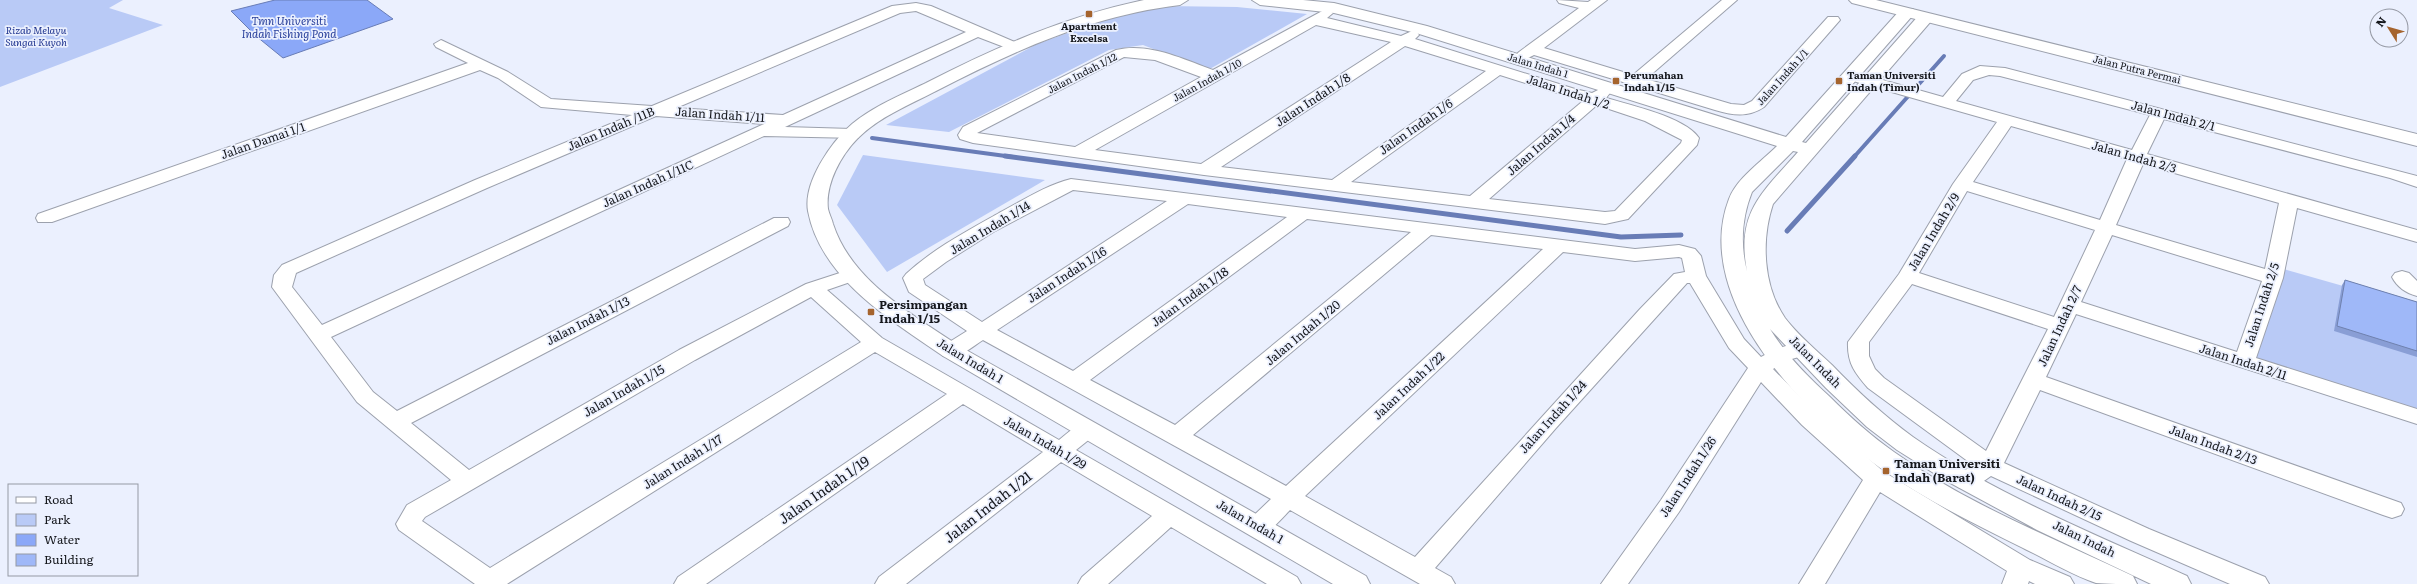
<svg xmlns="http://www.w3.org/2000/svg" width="2417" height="584" font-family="Literata,serif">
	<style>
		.green { fill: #b9caf6 }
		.water { fill: #8ba8f8; stroke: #687cb6 }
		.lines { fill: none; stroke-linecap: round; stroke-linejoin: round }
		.stream-far1 { stroke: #687cb6; stroke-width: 4 }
		.stream { stroke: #687cb6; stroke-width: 5 }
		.minor-casing { stroke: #9ca1ad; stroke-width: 2 }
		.tertiary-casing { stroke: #9ca1ad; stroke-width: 2 }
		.primary-casing { stroke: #9ca1ad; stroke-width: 2 }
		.minor { fill: #fff; fill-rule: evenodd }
		.tertiary { fill: #fff; fill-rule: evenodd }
		.primary { fill: #fff; fill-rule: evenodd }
		.wall { fill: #899ed5 }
		.building { fill: #9fb8f8; stroke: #6f81ae }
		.poi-dot { fill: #a5642e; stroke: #ebf0fe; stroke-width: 1.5 }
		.labels { text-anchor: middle; stroke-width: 3.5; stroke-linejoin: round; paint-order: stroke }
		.far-poi-label { font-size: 10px; font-weight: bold; fill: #15171c; stroke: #ebf0fe; text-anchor: start }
		.far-park-label { font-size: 10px; font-style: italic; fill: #223790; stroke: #ebf0fe }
		.far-street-label { font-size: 10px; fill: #15171c; stroke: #ebf0fe }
		.far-water-label { font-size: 11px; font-style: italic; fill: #2a419c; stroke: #ebf0fe }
		.street-label { font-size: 12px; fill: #15171c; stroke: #ebf0fe }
		.poi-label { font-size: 12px; font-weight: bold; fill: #15171c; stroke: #ebf0fe; text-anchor: start }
		.near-street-label { font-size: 14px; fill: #15171c; stroke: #ebf0fe }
	</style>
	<rect width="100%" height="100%" fill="#ebf0fe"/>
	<g class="green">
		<polygon points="0,0 123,0 109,8 163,25 0,87"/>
		<polygon points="1164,6 1237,7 1307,14 1208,70 1143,45 1109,50 949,132 886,125 1037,44 1115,16"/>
		<polygon points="863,155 1045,180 887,272 837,205"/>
		<polygon points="2280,268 2417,307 2417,412 2254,360"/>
	</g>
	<polygon class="water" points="275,0 367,0 393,19 283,58 256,36 231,11"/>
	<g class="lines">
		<g class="stream-far1">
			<polyline points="872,138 1013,157"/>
			<polyline points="1854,157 1944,56"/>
		</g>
		<g class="stream">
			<polyline points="1005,156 1621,237 1681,235"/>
			<polyline points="1787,231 1855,156"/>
		</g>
		<defs>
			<g id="minor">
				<path d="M 1557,0 L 1588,2 L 1591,0 L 1607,0 L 1544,48 L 1633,75 L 1722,0 L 1737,0 L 1646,79 L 1731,104 L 1744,105 L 1752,101 L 1828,17 L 1838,17 L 1840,20 L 1764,107 C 1748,118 1732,115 1715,110 L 1534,55 L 1524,60 L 1519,58 L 1516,55 L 1519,52 L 1579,8 L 1559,3 Z"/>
				<path d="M 916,3 L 931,6 L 1017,43 L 1019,46 L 1012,50 L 978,37 L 785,127 L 852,129 L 858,130 L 860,134 L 858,138 L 764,136 L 331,337 L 373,392 L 397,411 L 774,218 L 788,218 L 790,222 L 788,226 L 411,423 L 469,470 L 679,350 L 806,284 L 852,269 L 859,271 L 862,275 L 859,279 L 827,290 L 882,338 L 1059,440 C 1071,431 1080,419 1096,424 L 1099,429 L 1096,434 L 1076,450 L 1297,577 L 1301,584 L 1267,584 L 1171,527 L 1108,584 L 1078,584 L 1082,577 L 1152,516 L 1061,462 L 906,584 L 875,584 L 879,577 L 1043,452 L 963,404 L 706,584 L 674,584 L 678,577 L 947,394 L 875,352 L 507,584 L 475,584 L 399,530 L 396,524 L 407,505 L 451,480 L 357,402 L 272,287 L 274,275 L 282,265 L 475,180 L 632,115 L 541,107 L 498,78 L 480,70 L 52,222 L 38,222 L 36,218 L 38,214 L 468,63 L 436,47 L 434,44 L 441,40 L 508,72 L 551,99 L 652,106 L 892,6 ZM 916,11 L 966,32 L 783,115 L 676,108 L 900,13 ZM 656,116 L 764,124 L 322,325 L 292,287 L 296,273 L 487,188 ZM 811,297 L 861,342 L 490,568 L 422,521 L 425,517 L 695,360 Z"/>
				<path d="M 1326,9 L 1333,13 L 1327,18 L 1401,36 L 1412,31 L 1417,32 L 1419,35 L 1415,39 L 1575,89 L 1592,93 L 1602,88 L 1608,90 L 1610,93 L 1606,98 C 1630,105 1685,117 1699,138 L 1697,145 L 1628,219 L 1605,224 L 1204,175 L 973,143 L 960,139 L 958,135 L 963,127 L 1116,50 C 1148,42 1183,59 1213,70 ZM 1316,25 L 1391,42 L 1201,164 L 1095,150 ZM 1405,46 L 1486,71 L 1332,180 L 1221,167 ZM 1124,57 L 1155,60 L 1201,77 L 1075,147 L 977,133 ZM 1500,75 L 1583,101 L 1470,196 L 1351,182 ZM 1597,105 L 1645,121 L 1682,140 L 1681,143 L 1615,211 L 1605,212 L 1489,199 Z"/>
				<path d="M 1980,66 L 2005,68 L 2417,176 L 2417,187 L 2390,178 L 2164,119 L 2147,154 L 2417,230 L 2417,242 L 2297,208 L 2283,278 L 2256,358 L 2417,409 L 2417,424 L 2076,314 L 2046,377 L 2401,503 L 2404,509 L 2401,515 L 2392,518 L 2383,515 L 2040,390 L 2004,463 L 2149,529 L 2265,577 L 2269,584 L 2230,584 L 2131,541 L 1991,476 C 1980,484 1971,491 1958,487 L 1954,481 L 1958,475 L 1973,465 L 1868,388 C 1855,373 1847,363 1848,342 L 1899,274 L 1953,184 L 1997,122 L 1846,79 L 1843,76 L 1851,71 L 1943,97 L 1962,74 ZM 1989,75 L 2000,76 L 2150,115 L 2132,150 L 1956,101 L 1973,80 ZM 2011,126 L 2127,159 L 2100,220 L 1973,182 ZM 2143,164 L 2279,203 L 2265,269 L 2116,225 ZM 1967,191 L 2095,230 L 2054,317 L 1919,273 ZM 2112,235 L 2262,281 L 2237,352 L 2081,302 ZM 1912,284 L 2048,329 L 1986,451 L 1884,378 L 1875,369 L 1869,356 L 1869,342 Z"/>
				<path d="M 1071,179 L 1635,249 L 1679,245 L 1695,249 L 1701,256 L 1706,276 L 1744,339 L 1761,357 C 1774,349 1795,341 1809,344 L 1813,349 L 1809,354 L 1785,361 L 1773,369 L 1818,415 L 1884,472 L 2030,560 L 2070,577 L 2074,584 L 2035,584 L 2029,581 L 2028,584 L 2002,584 L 2007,571 L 1880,492 L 1825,584 L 1799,584 L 1863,480 L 1802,425 L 1761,382 L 1679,512 L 1628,584 L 1601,584 L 1661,500 L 1748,368 L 1729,348 L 1690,283 L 1687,283 L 1556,428 L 1435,568 L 1451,577 L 1455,584 L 1420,584 L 1290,510 C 1278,522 1268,538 1249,532 L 1246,526 L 1249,520 L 1271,499 L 983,340 C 970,348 959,360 943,356 L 940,351 L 943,346 L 967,331 L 909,292 L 903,278 L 906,274 C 933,249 967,231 999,213 C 1022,201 1046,185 1071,179 ZM 1073,190 L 1167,201 L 982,322 L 925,285 L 923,279 L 946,262 L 995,231 ZM 1188,204 L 1287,217 L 1073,371 L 997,330 ZM 1307,219 L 1411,232 L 1175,425 L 1090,380 ZM 1431,235 L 1543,249 L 1286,486 L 1193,435 ZM 1563,252 L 1635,261 L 1679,257 L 1682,258 L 1685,272 L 1674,274 L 1640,309 L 1415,557 L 1305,496 Z"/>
				<path d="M 2402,271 L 2409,273 L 2417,281 L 2417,296 C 2406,293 2397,287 2392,277 L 2395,273 Z"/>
			</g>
			<g id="tertiary">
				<path d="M 1144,0 L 1188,0 L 1180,5 C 1090,16 1016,50 936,91 C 909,105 879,117 858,138 C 841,155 825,184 828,209 C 829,214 832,219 833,224 C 852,282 912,314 959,346 L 1366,576 L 1370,584 L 1333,584 L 943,356 C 891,320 821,279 808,211 C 803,182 832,141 852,124 C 874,106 901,95 926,83 C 996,47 1067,16 1144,0 Z"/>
				<path d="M 1252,0 L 1303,0 L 1334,3 L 1427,26 L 1786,137 L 1901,9 L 1913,9 L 1915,12 L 1913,15 L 1802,142 L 1806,143 L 1920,14 L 1932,14 L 1934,17 L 1932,20 L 1773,204 C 1761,240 1763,286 1785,318 C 1798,335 1816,350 1832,365 C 1857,391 1884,416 1913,437 C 1994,494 2097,535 2187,576 L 2191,584 L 2151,584 L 2037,530 L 1943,479 L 1897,450 L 1867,427 L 1826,388 L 1770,329 C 1786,355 1808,377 1830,397 C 1850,417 1871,436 1894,452 C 1967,504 2053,538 2133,576 L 2137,584 C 2125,584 2107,584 2096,583 C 2072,575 2048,560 2025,549 C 1977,525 1929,502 1886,472 C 1810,420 1690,301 1729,199 C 1737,178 1761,162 1777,146 L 1416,33 L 1334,13 L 1260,5 ZM 1793,151 L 1798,152 C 1762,193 1736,212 1747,271 C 1740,245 1742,217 1752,192 Z"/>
			</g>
			<polygon id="primary" points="1849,0 1876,0 2417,134 2417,146 1852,3"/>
		</defs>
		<use href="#minor" class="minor-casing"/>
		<use href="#tertiary" class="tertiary-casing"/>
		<use href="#primary" class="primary-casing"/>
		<use href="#minor" class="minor"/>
		<use href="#tertiary" class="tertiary"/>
		<use href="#primary" class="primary"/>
	</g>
	<polygon class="wall" points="2345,280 2417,302 2417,357 2334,331 2342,285"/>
	<polygon class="building" points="2345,280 2417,302 2417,351 2337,326"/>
	<g class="poi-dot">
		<rect x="1085" y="10" width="8" height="8" rx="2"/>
		<rect x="1612" y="77" width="8" height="8" rx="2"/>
		<rect x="1835" y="77" width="8" height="8" rx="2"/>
		<rect x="867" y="308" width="8" height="8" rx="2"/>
		<rect x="1882" y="467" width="8" height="8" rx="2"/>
	</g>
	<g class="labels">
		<g class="far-poi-label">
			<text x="1089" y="30" text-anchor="middle">Apartment<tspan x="1089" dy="12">Excelsa</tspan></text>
			<text x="1624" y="79">Perumahan<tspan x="1624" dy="12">Indah 1/15</tspan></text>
			<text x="1847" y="79">Taman Universiti<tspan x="1847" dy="12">Indah (Timur)</tspan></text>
		</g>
		<g class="far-park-label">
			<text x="36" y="34">Rizab Melayu<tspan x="36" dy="12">Sungai Kuyoh</tspan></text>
		</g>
		<g class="far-street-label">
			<text transform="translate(1538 65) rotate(17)" y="4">Jalan Indah 1</text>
			<text transform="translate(2137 69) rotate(14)" y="4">Jalan Putra Permai</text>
			<text transform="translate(1082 73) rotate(-27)" y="4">Jalan Indah 1/12</text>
			<text transform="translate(1782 77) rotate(-48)" y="4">Jalan Indah 1/1</text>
			<text transform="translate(1207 80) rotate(-29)" y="4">Jalan Indah 1/10</text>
		</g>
		<g class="far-water-label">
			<text x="289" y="25">Tmn Universiti<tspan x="289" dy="13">Indah Fishing Pond</tspan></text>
		</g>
		<g class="street-label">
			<text transform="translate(1568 92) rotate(18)" y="4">Jalan Indah 1/2</text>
			<text transform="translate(1313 100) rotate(-33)" y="4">Jalan Indah 1/8</text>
			<text transform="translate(720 115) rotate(4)" y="4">Jalan Indah 1/11</text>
			<text transform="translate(2173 116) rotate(15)" y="4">Jalan Indah 2/1</text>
			<text transform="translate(1416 127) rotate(-35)" y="4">Jalan Indah 1/6</text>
			<text transform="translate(611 129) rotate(-23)" y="4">Jalan Indah /11B</text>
			<text transform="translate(263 141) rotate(-19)" y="4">Jalan Damai 1/1</text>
			<text transform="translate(1541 145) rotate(-41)" y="4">Jalan Indah 1/4</text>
			<text transform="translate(2134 157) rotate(16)" y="4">Jalan Indah 2/3</text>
			<text transform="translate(648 184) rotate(-24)" y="4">Jalan Indah 1/11C</text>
			<text transform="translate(990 228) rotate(-31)" y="4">Jalan Indah 1/14</text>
			<text transform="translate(1934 232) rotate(-59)" y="4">Jalan Indah 2/9</text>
			<text transform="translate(1067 275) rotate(-33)" y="4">Jalan Indah 1/16</text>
			<text transform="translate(1190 297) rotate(-36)" y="4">Jalan Indah 1/18</text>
			<text transform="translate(2262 305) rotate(-72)" y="4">Jalan Indah 2/5</text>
			<text transform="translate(588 321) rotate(-27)" y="4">Jalan Indah 1/13</text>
			<text transform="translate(2060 326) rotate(-65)" y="4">Jalan Indah 2/7</text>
			<text transform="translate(1303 333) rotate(-40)" y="4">Jalan Indah 1/20</text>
			<text transform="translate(970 361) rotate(31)" y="4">Jalan Indah 1</text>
			<text transform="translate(1815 362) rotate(45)" y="4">Jalan Indah</text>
			<text transform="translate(2243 362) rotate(18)" y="4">Jalan Indah 2/11</text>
			<text transform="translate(1409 386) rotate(-43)" y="4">Jalan Indah 1/22</text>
			<text transform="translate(624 391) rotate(-30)" y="4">Jalan Indah 1/15</text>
			<text transform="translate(1553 417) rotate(-48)" y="4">Jalan Indah 1/24</text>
			<text transform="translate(1045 443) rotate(30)" y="4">Jalan Indah 1/29</text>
			<text transform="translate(2213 445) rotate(20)" y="4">Jalan Indah 2/13</text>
			<text transform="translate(683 462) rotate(-32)" y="4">Jalan Indah 1/17</text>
			<text transform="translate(1688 477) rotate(-57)" y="4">Jalan Indah 1/26</text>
			<text transform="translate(2059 498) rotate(25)" y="4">Jalan Indah 2/15</text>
			<text transform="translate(1250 522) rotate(30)" y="4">Jalan Indah 1</text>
			<text transform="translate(2084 539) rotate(26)" y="4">Jalan Indah</text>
		</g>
		<g class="poi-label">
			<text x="879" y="309">Persimpangan<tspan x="879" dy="14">Indah 1/15</tspan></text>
			<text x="1894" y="468">Taman Universiti<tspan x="1894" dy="14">Indah (Barat)</tspan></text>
		</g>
		<g class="near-street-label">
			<text transform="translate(824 490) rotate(-35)" y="5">Jalan Indah 1/19</text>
			<text transform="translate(988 507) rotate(-38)" y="5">Jalan Indah 1/21</text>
		</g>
	</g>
	<rect x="8" y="484" width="130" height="92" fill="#ebf0fe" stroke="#9599a4"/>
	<rect x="16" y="497" width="20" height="6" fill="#ffffff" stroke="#9599a4"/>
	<text x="44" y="504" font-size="12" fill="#15171c">Road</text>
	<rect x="16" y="514" width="20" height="12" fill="#b9caf6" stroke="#9599a4"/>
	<text x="44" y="524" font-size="12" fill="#15171c">Park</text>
	<rect x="16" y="534" width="20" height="12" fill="#8ba8f8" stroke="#9599a4"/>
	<text x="44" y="544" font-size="12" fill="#15171c">Water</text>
	<rect x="16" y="554" width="20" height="12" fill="#9fb8f8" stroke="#9599a4"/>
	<text x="44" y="564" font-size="12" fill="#15171c">Building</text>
	<g transform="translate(2389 28) rotate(307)"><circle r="19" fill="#ebf0fe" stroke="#9599a4"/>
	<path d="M0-3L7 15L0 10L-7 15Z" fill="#a5642e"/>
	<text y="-6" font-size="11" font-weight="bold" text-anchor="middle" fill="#15171c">N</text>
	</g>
</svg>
